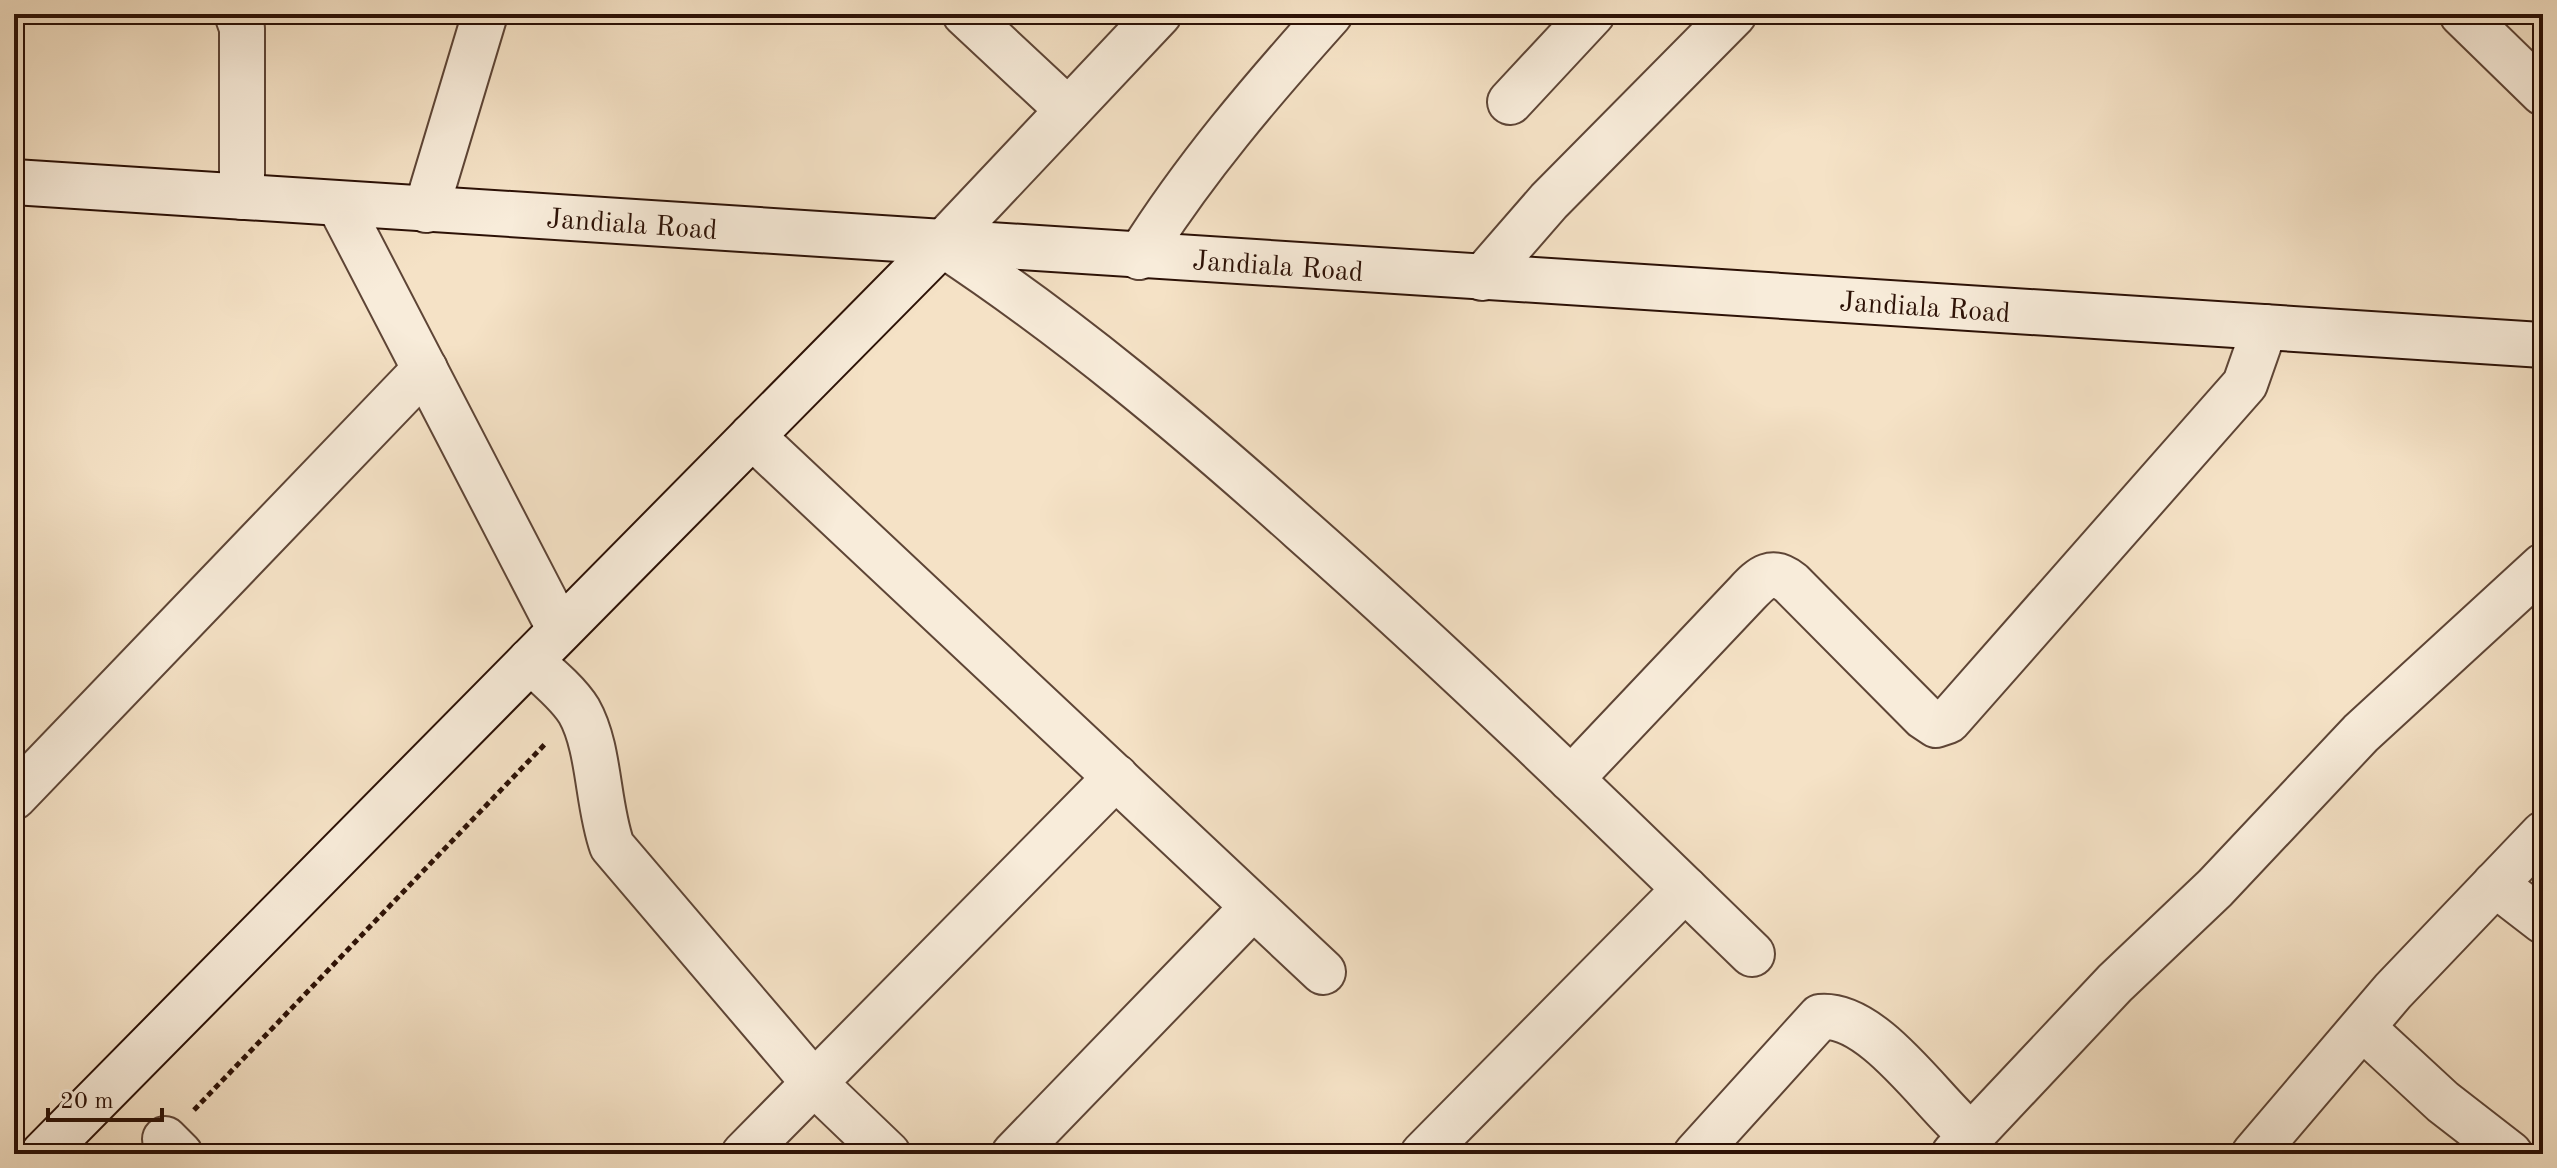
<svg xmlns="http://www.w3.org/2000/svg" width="2557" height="1168" font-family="'Old Standard TT',serif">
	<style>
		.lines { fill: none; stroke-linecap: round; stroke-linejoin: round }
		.street-casing { stroke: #5e4536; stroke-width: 48 }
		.secondary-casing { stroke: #2c1106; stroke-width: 48 }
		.path { stroke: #2c1106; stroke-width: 5; stroke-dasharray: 6 4; stroke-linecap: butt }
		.street { stroke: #f8ecda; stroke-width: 44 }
		.secondary { stroke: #f8ecda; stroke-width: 44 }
		.labels { text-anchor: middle; stroke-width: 7; stroke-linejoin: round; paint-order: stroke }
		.street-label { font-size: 28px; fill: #2c1106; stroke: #f8ecda }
	</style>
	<rect width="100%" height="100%" fill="#f5e2c6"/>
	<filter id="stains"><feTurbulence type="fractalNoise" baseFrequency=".0025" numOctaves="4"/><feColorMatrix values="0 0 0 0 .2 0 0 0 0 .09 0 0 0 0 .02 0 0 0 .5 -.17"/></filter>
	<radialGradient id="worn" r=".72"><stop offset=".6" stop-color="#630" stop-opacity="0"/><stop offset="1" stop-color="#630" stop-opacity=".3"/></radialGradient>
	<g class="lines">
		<defs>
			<g id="street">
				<polyline points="237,14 242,28 242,197"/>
				<polyline points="965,14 1068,110"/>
				<path d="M 1159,14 L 942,244 C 1071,329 1187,427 1302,530 C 1457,667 1604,810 1752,954"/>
				<polyline points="2462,14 2543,93"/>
				<polyline points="1510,102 1592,14"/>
				<polyline points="339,204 560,630"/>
				<polyline points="426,210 485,14"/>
				<path d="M 1139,257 C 1194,169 1261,91 1330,14"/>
				<polyline points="1482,278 1549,201 1734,14"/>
				<polyline points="752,436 1323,972"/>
				<path d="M 530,661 C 546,675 568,693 579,711 C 600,748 597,804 612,846 L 815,1084 L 888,1154"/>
				<path d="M 1571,779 L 1747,593 C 1762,577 1772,568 1791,583 L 1924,717 L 1936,725 L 1948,721 L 2245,384 L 2265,327"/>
				<polyline points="14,797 425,369"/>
				<polyline points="2495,884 2543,921"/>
				<polyline points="2363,1028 2443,1102 2510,1154"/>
				<polyline points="165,1139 180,1154"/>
				<polyline points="744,1154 1116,777"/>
				<polyline points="1014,1154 1253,907"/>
				<polyline points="1423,1154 1685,889"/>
				<path d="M 1696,1154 L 1820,1017 C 1874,1012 1933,1104 1971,1135"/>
				<polyline points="1954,1154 2115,983 2215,888 2361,733 2543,566"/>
				<polyline points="2254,1154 2393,991 2543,834"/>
			</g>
			<g id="secondary">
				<polyline points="14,182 2543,345"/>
				<polyline points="43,1154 942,244"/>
			</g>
		</defs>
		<use href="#street" class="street-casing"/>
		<use href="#secondary" class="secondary-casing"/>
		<polyline class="path" points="194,1110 547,742"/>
		<use href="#street" class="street"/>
		<use href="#secondary" class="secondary"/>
	</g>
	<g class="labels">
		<g class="street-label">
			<text transform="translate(632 223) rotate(4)" y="10">Jandiala Road</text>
			<text transform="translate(1278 265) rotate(4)" y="10">Jandiala Road</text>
			<text transform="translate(1925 306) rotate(4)" y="10">Jandiala Road</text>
		</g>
	</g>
	<rect width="2557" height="1168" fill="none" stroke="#f5e2c6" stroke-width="48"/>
	<rect x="16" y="16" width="2525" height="1136" fill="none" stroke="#2c1106" stroke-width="4"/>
	<rect x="24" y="24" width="2509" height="1120" fill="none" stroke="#2c1106" stroke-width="2"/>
	<path d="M48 1108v12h114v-12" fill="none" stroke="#2c1106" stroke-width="4"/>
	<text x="60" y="1108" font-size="24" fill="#2c1106" stroke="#f8ecda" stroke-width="6" paint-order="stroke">20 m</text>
	<rect width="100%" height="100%" filter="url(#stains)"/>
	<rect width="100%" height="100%" fill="url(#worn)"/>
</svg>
